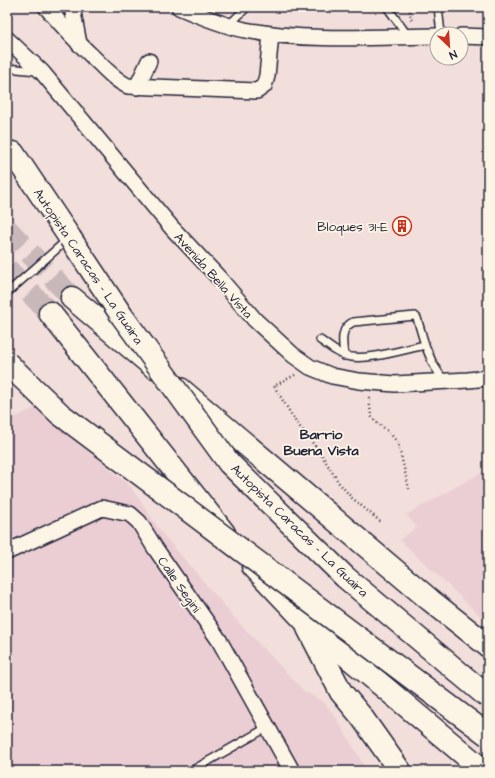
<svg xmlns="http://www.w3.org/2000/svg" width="495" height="778" font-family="'Architects Daughter',sans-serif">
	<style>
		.built { fill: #ebced3 }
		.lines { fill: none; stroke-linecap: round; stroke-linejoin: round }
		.motorway-tunnel { stroke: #c8b8ba; stroke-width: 22; stroke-dasharray: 22 11; stroke-linecap: butt }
		.service-casing { stroke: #22223b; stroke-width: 10 }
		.minor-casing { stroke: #22223b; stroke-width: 18 }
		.motorway-casing { stroke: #22223b; stroke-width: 25 }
		.path { stroke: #22223b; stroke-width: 2.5; stroke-dasharray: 1 3; stroke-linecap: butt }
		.service { stroke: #fcf5e5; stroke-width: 7 }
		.minor { stroke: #fcf5e5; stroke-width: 15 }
		.motorway { stroke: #fcf5e5; stroke-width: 22 }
		.motorway-bridge-casing { stroke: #22223b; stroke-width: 25; stroke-linecap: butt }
		.motorway-bridge { stroke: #fcf5e5; stroke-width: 22 }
		.labels { text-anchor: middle; stroke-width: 3.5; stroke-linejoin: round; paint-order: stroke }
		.poi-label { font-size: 13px; fill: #22223b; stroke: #fcf5e5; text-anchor: end }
		.street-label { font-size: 13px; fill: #22223b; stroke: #fcf5e5 }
		.neighbourhood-label { font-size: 14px; font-weight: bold; fill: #22223b; stroke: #fcf5e5 }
	</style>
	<rect width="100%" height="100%" fill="#f2deda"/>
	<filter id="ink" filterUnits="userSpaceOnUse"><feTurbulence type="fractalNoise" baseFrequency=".025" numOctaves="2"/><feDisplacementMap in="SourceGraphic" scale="8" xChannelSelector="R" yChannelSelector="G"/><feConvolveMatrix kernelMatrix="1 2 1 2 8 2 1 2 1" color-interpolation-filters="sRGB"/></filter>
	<g filter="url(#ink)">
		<g class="built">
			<polygon points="37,407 130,486 161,532 240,624 304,691 325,703 335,716 358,755 366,771 7,771 7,421"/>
			<polygon points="488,469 488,623 400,540 417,527 406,515"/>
		</g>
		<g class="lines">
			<g class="motorway-tunnel">
				<polyline points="7,229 72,298"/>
				<polyline points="7,269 50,313"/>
			</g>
			<defs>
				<g id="service">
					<polyline points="387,7 408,36"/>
					<polyline points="438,7 441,34"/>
					<polyline points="229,25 247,7"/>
					<polyline points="7,68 37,71"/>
					<polyline points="7,293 68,239"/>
					<path d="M 320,340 C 328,345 335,352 344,355 C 361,363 407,349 425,345"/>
					<path d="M 344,356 C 343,343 339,329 353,322 L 415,316 L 417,318 L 425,345 L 433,364 L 444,381"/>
					<polyline points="191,771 268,727"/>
				</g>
				<g id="minor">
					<path d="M 46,7 C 63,27 80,45 99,63 C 108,72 117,81 128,86 L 257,91 L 264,86 L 267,76 L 271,34"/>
					<polyline points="72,7 79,44"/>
					<path d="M 179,7 C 200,16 222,25 245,30 C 307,42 374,37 437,36"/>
					<polyline points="461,36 488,37"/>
					<polyline points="7,39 42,72 172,228 219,278 255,320 293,355 310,367 332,376 359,381 395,384 468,380 488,378"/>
					<polyline points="137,87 149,61"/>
					<polyline points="7,552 102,508 130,514 139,522 155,548 219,640 292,771"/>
				</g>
				<g id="motorway">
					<polyline points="13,153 70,238"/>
					<polyline points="72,298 154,367"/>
					<polyline points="50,313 224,533"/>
					<polyline points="179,388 430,600 488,646"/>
					<polyline points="253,566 304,620 484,771"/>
					<polyline points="308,628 341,692 361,716 400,771"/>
				</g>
			</defs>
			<use href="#service" class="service-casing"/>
			<use href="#minor" class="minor-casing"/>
			<use href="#motorway" class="motorway-casing"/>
			<g class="path">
				<polyline points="409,7 412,22"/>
				<polyline points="295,375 274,386 296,422 319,451 339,483 352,498 381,522"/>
				<polyline points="369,397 371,416 375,421 389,432 398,443 409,489"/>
			</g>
			<use href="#service" class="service"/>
			<use href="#minor" class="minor"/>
			<use href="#motorway" class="motorway"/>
			<defs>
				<g id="motorway-bridge">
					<polyline points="70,238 122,316 229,463 345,577 488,697"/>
					<polyline points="7,363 60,414 488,735"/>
				</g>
			</defs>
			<use href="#motorway-bridge" class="motorway-bridge-casing"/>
			<use href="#motorway-bridge" class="motorway-bridge"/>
		</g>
	</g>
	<defs>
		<symbol id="building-ring" viewBox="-11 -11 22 22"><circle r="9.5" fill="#fcf5e5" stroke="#c8321e" stroke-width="1.5"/><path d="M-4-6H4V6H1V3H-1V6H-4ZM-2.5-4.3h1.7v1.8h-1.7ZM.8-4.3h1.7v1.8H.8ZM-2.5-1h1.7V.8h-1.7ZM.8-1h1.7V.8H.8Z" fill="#c8321e"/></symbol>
	</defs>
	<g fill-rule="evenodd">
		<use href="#building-ring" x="391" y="215" width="22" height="22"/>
	</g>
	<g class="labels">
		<g class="poi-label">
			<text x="388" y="231">Bloques 31-E</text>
		</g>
		<g class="street-label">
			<text transform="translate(89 266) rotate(56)" y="5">Autopista Caracas - La Guaira</text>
			<text transform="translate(214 275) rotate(48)" y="5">Avenida Bella Vista</text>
			<text transform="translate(300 530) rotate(44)" y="5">Autopista Caracas - La Guaira</text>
			<text transform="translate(180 584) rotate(55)" y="5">Calle Segini</text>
		</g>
		<g class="neighbourhood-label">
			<text x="321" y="439">Barrio<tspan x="321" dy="16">Buena Vista</tspan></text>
		</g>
	</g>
	<rect width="495" height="778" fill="none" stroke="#fcf5e5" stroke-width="24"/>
	<rect x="12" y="12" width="471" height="754" fill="none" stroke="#22223b" stroke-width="1.5" filter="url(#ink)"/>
	<g transform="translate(449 46) rotate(155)"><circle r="19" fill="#fcf5e5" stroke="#a5a1a1"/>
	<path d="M0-3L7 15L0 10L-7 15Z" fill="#c8321e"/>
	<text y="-6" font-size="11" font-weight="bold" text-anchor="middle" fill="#22223b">N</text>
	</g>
</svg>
